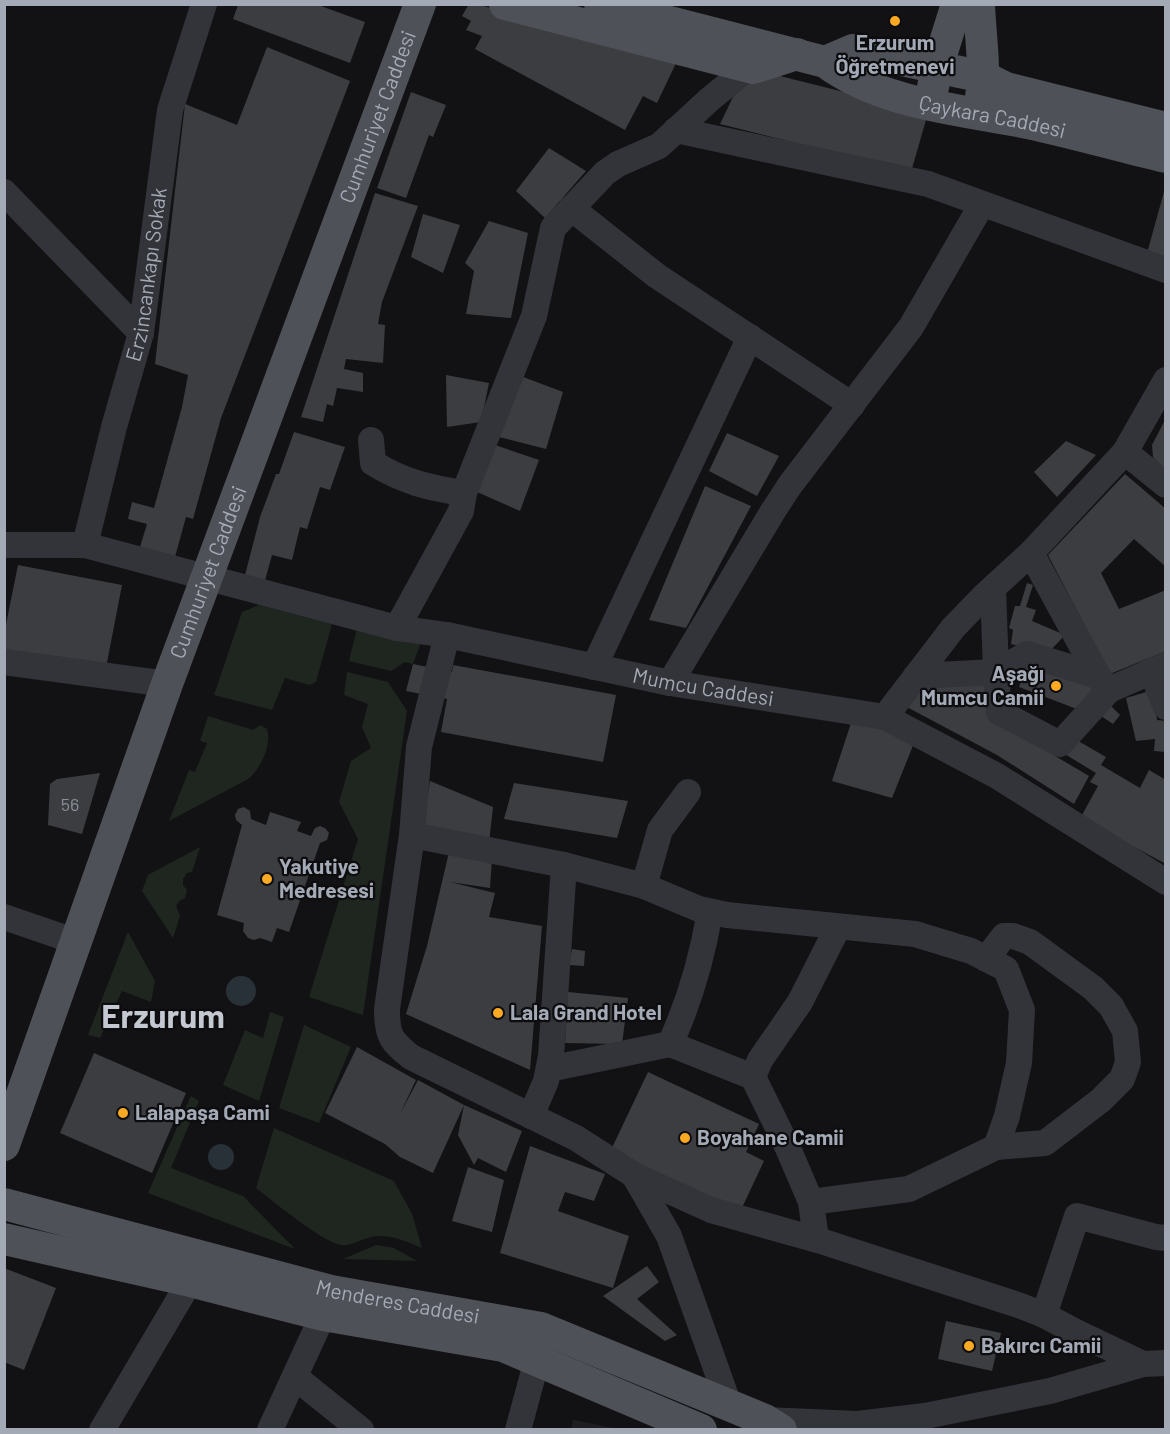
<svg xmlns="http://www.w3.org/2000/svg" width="1170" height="1434" font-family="Barlow,sans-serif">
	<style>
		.built { fill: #1e1e21 }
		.green { fill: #1e261f }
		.water { fill: #283138 }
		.building { fill: #3c3d41 }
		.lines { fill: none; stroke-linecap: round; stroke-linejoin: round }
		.minor { stroke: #333439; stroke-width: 26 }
		.major { stroke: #4f5158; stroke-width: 32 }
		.poi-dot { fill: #faa923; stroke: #0d0d0f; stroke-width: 2 }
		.labels { text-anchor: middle; stroke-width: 4.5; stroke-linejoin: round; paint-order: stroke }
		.number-label { font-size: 18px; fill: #898e98 }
		.poi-label { font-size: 21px; font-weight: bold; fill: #a3a9b5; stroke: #0d0d0f; text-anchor: start }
		.street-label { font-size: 21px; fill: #a3a9b5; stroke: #0d0d0f }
		.town-label { font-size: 33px; font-weight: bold; fill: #c4c8d1; stroke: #0d0d0f }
	</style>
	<rect width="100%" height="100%" fill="#121214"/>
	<polygon class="built" points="573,1420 618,1429 571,1429"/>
	<g class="green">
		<polygon points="259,605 332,624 316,682 309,685 285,678 272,710 214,695 242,612"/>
		<polygon points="358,624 422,639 413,664 405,662 391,671 349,661"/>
		<polygon points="347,672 388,682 407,711 363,1015 309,997 358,839 339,802 351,761 371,748 362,727 368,704 344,695"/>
		<path d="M 208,716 L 253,730 L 260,725 L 267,729 C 272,745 261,768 248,779 L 169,821 L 189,770 L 195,772 L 207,743 L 200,741 Z"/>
		<polygon points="200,847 192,872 187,873 183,879 183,885 187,890 185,898 179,901 176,906 180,916 173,938 142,891 148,875"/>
		<polygon points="128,932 155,981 151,1002 122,991 100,1038 88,1035"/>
		<polygon points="270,1012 284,1017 259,1101 223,1085 245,1030 263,1038"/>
		<polygon points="304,1025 351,1047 319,1123 279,1108"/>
		<polygon points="191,1096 199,1101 171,1168 243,1196 295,1249 148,1193"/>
		<path d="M 274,1128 L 394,1181 L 412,1214 L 422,1248 C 408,1242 392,1235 377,1236 C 366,1236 352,1247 341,1245 C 322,1242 273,1201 256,1188 Z"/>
		<polygon points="376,1245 394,1248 417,1261 343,1259"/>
	</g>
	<g class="water">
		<circle cx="241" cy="991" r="15"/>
		<circle cx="221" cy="1157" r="13"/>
	</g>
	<g class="building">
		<polygon points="469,4 477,4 677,61 657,103 643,96 625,130 475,49 482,36 466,30 471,21 462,16"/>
		<polygon points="238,5 318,5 365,22 350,63 233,19"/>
		<polygon points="267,47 350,81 221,418 193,519 186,517 175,557 140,547 147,524 128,519 132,502 154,508 182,407 188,375 155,364 185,104 237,125"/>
		<polygon points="760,71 928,113 911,172 720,124 733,97 744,83"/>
		<polygon points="411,92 446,105 433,137 429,135 406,198 377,188"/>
		<polygon points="549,148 586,171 545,218 516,191"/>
		<polygon points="1165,188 1166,188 1166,262 1146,257"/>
		<polygon points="375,193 418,206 382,302 378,324 385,325 383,363 346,359 344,369 363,373 363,392 337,388 333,406 327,404 323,422 301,417"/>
		<polygon points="423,214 460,225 443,273 411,257"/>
		<polygon points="489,221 528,233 511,318 466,314 474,271 465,263"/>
		<polygon points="446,375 489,383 481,422 447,427"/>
		<polygon points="518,375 563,392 546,449 499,437"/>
		<polygon points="1166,418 1166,471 1153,457 1152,445"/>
		<polygon points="294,432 345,447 330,490 320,487 307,529 300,527 292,560 272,555 264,584 244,579 260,517 276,474 279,474"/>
		<polygon points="727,433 779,456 757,496 709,471"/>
		<polygon points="1066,441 1096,455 1057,497 1034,472"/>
		<polygon points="495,445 539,460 520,511 477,492"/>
		<polygon points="1125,474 1166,509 1166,567 1134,539 1101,573 1119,609 1166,590 1166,651 1110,674 1048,555"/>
		<polygon points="705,486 751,506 686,628 649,620"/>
		<polygon points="18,565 122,585 105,673 4,654 4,634"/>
		<polygon points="1027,583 1033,585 1026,607 1036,610 1032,621 1065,635 1048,653 1011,644 1013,630 1009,628 1015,606 1020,606"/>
		<polygon points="1029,659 1094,685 1082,711 1019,687"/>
		<polygon points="413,664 452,672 453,665 616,695 603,762 441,732 447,699 406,691"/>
		<polygon points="989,680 1045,750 1089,776 1074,804 997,755 905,706 921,683"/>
		<polygon points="1153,690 1157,720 1166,721 1166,752 1154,751 1155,739 1136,741 1126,698"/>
		<polygon points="1110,705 1120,715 1113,724 1101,716"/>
		<polygon points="852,720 916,738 892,798 832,781"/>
		<polygon points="1073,738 1106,757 1101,765 1140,788 1149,770 1166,780 1166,864 1121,840 1082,815 1098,786 1090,782 1096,773 1063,753"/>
		<polygon points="100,773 82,834 48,825 50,784 57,779"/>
		<polygon points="430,781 493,807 489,843 422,832"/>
		<polygon points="514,783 628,801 617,838 504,819"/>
		<polygon points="244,807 250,811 251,819 266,825 270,812 301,822 297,831 311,836 315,828 320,826 325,828 329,833 327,840 320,843 289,932 277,928 272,942 260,938 254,940 248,938 243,931 244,923 217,915 242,825 236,820 235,815 238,809"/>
		<polygon points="449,852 492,858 490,888 450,882 495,893 489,917 542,926 530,1070 406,1014 427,946"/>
		<polygon points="572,949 585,951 584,966 569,965"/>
		<polygon points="568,992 628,998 622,1044 565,1043"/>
		<polygon points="357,1047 416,1080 400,1114 418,1080 464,1105 522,1131 506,1172 478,1158 474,1165 458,1135 464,1105 433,1173 400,1157 385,1144 325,1113"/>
		<polygon points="94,1053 186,1093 152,1173 60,1133"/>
		<polygon points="648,1072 759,1124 746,1152 764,1161 740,1212 610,1152"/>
		<polygon points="530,1146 605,1174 594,1201 565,1192 558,1211 629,1236 613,1288 500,1253"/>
		<polygon points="468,1167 504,1180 492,1232 452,1221"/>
		<polygon points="647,1266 659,1282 637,1299 677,1335 665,1341 603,1296"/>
		<polygon points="4,1268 56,1288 24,1370 4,1362"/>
		<polygon points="946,1321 1001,1333 992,1371 938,1359"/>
	</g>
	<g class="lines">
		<g class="minor">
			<polyline points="676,130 928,184 1166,270"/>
			<polyline points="4,192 141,333"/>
			<polyline points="571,208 657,276 852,405"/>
			<path d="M 371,440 L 373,463 C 404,482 429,488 464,493"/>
			<polyline points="1125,452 1166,485"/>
			<path id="s1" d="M 4,545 L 85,545 L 397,628 L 447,635 L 670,683 L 885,717 L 997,776 L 1166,882"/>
			<path id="s2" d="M 85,545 L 114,427 L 141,333 L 170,110 L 204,4"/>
			<polyline points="1031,553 1125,452 1166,380"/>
			<polyline points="993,588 996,672 999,712 1060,744 1109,690"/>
			<polyline points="397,628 461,511 464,493 534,316 553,228 605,173 618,164 659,146 710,99 742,73 753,68"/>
			<path d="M 447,635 L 419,747 L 412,835 L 387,1009 C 387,1036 391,1041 411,1057 L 576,1138 L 634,1175 L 711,1210 L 821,1241 L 1021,1306 L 1044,1315 L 1074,1331 L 1143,1364"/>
			<polyline points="4,662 167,684"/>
			<polyline points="594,667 750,337"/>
			<polyline points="1151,670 1166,707"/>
			<polyline points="916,676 996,672 1027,654 1098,676"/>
			<polyline points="670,683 773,511 790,485 911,327 982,204"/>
			<polyline points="885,717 953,628 985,595 1031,553 1098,676 1109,690 1166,665"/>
			<polyline points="412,835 564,865 644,886 699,909 727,915 915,934 971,951 1006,969 1022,1010 1019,1063 1007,1116 996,1147 909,1189 811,1202 816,1239"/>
			<polyline points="644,886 660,830 688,792"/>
			<polyline points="4,917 77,942"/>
			<polyline points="986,959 1004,936 1013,936 1030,942 1093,988 1111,1006 1125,1031 1128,1062 1122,1079 1101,1100 1045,1143 996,1147"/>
			<path d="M 670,1044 C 690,1001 702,958 710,912"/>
			<polyline points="549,1069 670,1044 753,1077"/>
			<polyline points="531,1116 546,1081 551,1056 564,865"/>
			<polyline points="634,1175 669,1236 729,1405"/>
			<polyline points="811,1202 787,1146 753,1077 760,1060 800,1002 838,927"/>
			<polyline points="1044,1315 1077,1216 1156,1237 1166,1238"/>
			<polyline points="295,1377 361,1430"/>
			<polyline points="765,1420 857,1424 925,1416 1050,1391 1143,1364 1166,1363"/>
			<polyline points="102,1430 190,1281"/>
			<polyline points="270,1430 323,1315"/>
			<polyline points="518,1430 537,1360"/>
		</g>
		<g class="major">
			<polyline points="505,4 753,68 797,54"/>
			<path id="s3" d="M 600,4 L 825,62 C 883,105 960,109 1028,123 C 1074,133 1120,146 1166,157"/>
			<path d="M 979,4 C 980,35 986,67 981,97"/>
			<polyline points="825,62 853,50 984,77 1006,88 1166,128"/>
			<polyline points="933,87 937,68 957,4"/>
			<path id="s4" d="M 4,1145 L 167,684 L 420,4"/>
			<path id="s5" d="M 4,1204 L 331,1291 L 541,1328 L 765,1420 L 781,1430"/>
			<polyline points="4,1239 190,1281 323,1315 503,1346 701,1430"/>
		</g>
	</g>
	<g class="poi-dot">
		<circle cx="895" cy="21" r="6"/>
		<circle cx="1056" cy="686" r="6"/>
		<circle cx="267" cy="879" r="6"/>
		<circle cx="498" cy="1013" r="6"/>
		<circle cx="123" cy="1113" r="6"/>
		<circle cx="685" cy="1138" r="6"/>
		<circle cx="969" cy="1346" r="6"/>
	</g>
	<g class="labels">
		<g class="number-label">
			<text x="70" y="811">56</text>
		</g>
		<g class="poi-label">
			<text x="895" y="50" text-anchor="middle">Erzurum<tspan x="895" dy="24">Öğretmenevi</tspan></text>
			<text x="1044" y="681" text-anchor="end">Aşağı<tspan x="1044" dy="24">Mumcu Camii</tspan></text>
			<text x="279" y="874">Yakutiye<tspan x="279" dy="24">Medresesi</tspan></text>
			<text x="510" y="1020">Lala Grand Hotel</text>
			<text x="135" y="1120">Lalapaşa Cami</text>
			<text x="697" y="1145">Boyahane Camii</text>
			<text x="981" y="1353">Bakırcı Camii</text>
		</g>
		<g class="street-label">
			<text dy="7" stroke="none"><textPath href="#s3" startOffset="410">Çaykara Caddesi</textPath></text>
			<text dy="7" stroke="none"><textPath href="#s4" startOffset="1094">Cumhuriyet Caddesi</textPath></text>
			<text dy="7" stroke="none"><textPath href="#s2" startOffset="278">Erzincankapı Sokak</textPath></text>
			<text dy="7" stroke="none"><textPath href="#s4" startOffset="608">Cumhuriyet Caddesi</textPath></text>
			<text dy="7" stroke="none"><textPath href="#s1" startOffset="716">Mumcu Caddesi</textPath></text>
			<text dy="7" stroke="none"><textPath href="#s5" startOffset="406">Menderes Caddesi</textPath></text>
		</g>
		<g class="town-label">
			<text x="163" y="1028">Erzurum</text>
		</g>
	</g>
	<rect width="1170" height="1434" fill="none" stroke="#a3a9b5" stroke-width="12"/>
</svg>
